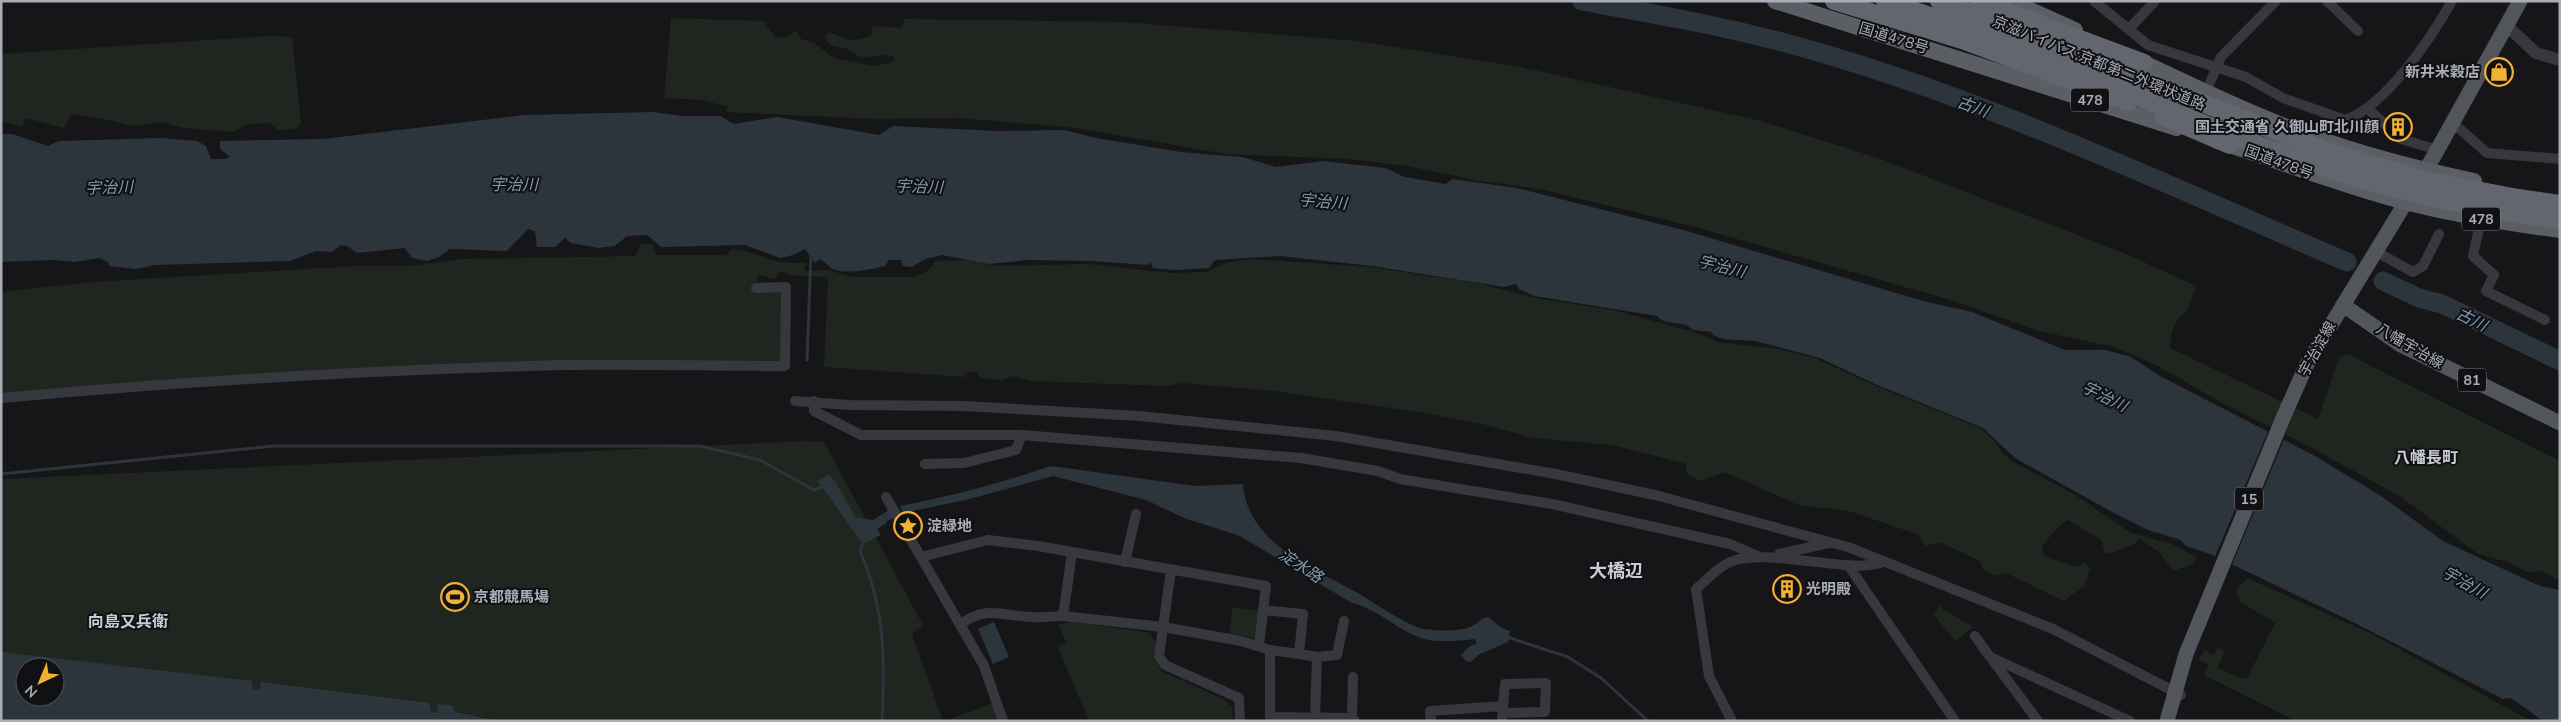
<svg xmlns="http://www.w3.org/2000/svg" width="2561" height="722" font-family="'Nunito Sans','Noto Sans JP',sans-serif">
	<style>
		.green { fill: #1e261f; fill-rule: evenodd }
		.water { fill: #2c353c; fill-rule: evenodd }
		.pier { fill: #161618 }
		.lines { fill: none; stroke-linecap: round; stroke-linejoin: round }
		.stream { stroke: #2c353c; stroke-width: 3 }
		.river { stroke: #2c353c; stroke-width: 19 }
		.minor { stroke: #37383d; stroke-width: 10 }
		.tertiary { stroke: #37383d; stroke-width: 12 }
		.primary { stroke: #53555c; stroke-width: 15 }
		.trunk { stroke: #5b5e65; stroke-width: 16 }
		.motorway { stroke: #63666e; stroke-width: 18 }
		.motorway-bridge { stroke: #63666e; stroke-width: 18 }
		.labels { text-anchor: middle; stroke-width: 4; stroke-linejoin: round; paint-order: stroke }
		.shield { fill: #111113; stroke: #7b7e86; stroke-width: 1 }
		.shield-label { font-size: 14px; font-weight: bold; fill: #a8adb8 }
		.street-label { font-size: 15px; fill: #a8adb8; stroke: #111113 }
		.poi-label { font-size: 15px; font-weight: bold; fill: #a8adb8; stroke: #111113; text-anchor: start }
		.water-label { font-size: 16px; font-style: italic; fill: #7f9bb3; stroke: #111113 }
		.neighbourhood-label { font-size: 16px; font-weight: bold; fill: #c9ccd4; stroke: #111113 }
		.quarter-label { font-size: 18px; font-weight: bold; fill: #c9ccd4; stroke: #111113 }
	</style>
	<rect width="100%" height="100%" fill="#161618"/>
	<g class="green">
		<path d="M 671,18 L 765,21 L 765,24 L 776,38 L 788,36 L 796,30 L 801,39 L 814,43 L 834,58 L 874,66 L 893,62 L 894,56 L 883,55 L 862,58 L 847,49 L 830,45 L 825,38 L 828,33 C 837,33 841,38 849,40 C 856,41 864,38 871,36 L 873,26 L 901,28 L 905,22 L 904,19 L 1124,22 L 1357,41 L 1521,67 L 1757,120 L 1878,158 L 2124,253 L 2196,286 L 2188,310 C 2175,317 2171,333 2170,348 L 2318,419 L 2339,358 L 2347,354 L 2560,461 L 2560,581 L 2542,571 L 2526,572 L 2508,562 L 2478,554 L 2401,497 L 2299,441 L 2224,404 L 2158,366 L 2115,347 L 2042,332 L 1954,301 L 1695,227 L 1540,189 L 1474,180 L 1407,166 L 1347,159 L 1226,154 L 1076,128 L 959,118 L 875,119 L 726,112 L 728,107 L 702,100 L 664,98 Z"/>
		<polygon points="267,36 292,37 301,122 296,129 278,130 270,123 247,124 234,132 183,128 162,122 134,126 104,119 72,114 64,128 26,118 22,127 1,121 1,54"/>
		<path d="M 641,244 L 653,245 L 656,255 L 726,255 L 732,249 C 759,251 774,267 806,262 L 804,271 L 827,270 L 853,277 L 916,277 L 930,269 L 935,261 L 968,260 L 996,266 L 1089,264 L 1170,273 L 1206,272 L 1226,263 L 1251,259 L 1370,267 L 1476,283 L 1535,298 L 1613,310 L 1694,332 L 1718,342 L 1779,349 L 1815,358 L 1876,386 L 1980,428 L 1995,441 L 2001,452 L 2012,461 L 2074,494 L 2131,533 L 2170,543 L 2196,557 L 2195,563 L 2173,571 L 2159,552 L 2140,539 C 2132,547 2121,548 2111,554 L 2105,553 L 2101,540 L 2068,520 L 2057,528 L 2042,546 L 2044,556 L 2076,567 L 2086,562 L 2090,569 L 2085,585 L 2064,601 L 2006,573 L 1995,576 L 1983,569 L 1980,561 L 1940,542 L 1926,546 L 1917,534 L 1849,511 L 1798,505 L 1725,472 L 1699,481 L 1687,474 L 1686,464 L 1612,445 L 1533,438 L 1482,424 L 1418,412 L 1274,391 L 1182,383 L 1168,386 L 1030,381 L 1013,376 L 1002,380 L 980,378 L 977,372 L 970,371 L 964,377 L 824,367 L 828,277 L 788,275 L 784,271 L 779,273 L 775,279 L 758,275 L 756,288 L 786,287 L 785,366 L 566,365 L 1,398 L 1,292 L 93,282 L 355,266 L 411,266 L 463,259 L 635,256 Z"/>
		<path d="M 806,441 L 824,442 L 923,625 L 912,634 L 943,721 L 1,721 L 1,479 ZM 25,667 L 55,667 L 55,697 L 25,697 Z"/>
		<polygon points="2247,578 2372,634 2531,721 2296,721 2204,675 2209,665 2199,660 2204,649 2214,655 2218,647 2224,651 2218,668 2241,679 2247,678 2275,623 2241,602 2236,591"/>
		<polygon points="1939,606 1973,627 1955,641 1934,615"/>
		<polygon points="1233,607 1259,611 1257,633 1253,638 1229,633"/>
		<polygon points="1071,622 1147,632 1156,641 1154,656 1161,671 1223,699 1232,707 1233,721 1089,721 1057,646 1066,642 1058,625"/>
		<polygon points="992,703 999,721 946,721"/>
	</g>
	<g class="water">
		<path d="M 653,112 L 682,116 L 720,116 L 734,124 L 777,117 L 879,135 L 893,126 L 998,131 L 1064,130 L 1096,138 L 1181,152 L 1242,157 L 1276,167 L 1323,161 L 1386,168 L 1404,177 L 1446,184 L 1452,179 L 1517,188 L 1683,230 L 1923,301 L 1972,312 L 2065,350 L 2106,350 L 2131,357 L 2160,376 L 2315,456 L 2381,496 L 2443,541 L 2540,586 L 2560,590 L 2560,721 L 2543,721 L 2511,698 L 2503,699 L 2353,622 L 2210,554 L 2186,546 L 2181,540 L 2148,530 L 2114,513 L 2015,458 L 1983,428 L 1875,384 L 1820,358 L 1755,341 L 1723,339 L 1713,335 L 1712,332 L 1693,330 C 1684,319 1666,327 1657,316 L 1534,296 L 1519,289 L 1516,284 L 1504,287 L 1372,266 L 1280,256 L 1215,260 L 1209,268 L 1176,270 L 1153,268 L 1150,262 L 1148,265 L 1091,261 L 1027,260 L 989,264 L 942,255 L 925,259 L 912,267 L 903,266 L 901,260 L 889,260 L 885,266 C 874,269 844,275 833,269 C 828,266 826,262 820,259 L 815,263 L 805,249 L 793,255 L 780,258 L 745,245 L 661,247 L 647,235 L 627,236 L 615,246 L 598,248 L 571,243 L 565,238 L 555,247 L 537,247 L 535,231 L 528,229 L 507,251 L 450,249 L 439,257 L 427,261 L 412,258 L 405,248 L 357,253 L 347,246 L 341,245 L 332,252 L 316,251 L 290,261 L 155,265 L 136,269 L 109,266 L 108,262 L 100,258 L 74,262 L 53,260 L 1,262 L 1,134 L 12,134 L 48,146 L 59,141 L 160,138 L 197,141 L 206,146 L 211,159 L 225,159 L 230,157 L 220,149 L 220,141 L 323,139 L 524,115 Z"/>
		<path d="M 1051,466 L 1195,486 L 1243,484 C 1247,545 1318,570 1363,596 C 1377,605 1409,626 1423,629 C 1436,631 1461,632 1472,626 C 1479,623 1480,618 1488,617 L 1502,628 L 1510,631 L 1508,642 L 1478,655 L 1471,662 L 1466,661 L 1461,655 L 1469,647 L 1477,643 L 1475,639 C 1460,641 1436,643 1421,638 C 1397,630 1378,609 1352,603 L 1240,536 L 1184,518 L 1146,500 L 1053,476 L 966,500 L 903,513 L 900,506 C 951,496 1002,483 1051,466 Z"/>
		<polygon points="828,475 835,481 856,518 873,520 889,510 893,518 876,527 881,535 865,543 861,542 818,481"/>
		<polygon points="994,622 1009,657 993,664 978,629"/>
		<path d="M 1,652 L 252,681 L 253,689 L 256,690 L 260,688 L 261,682 L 430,703 L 430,710 L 434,713 L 437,712 L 438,704 L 452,705 L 455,712 L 499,721 L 1,721 ZM 25,667 L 55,667 L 55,697 L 25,697 Z"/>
	</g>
	<polygon class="pier" points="2269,429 2285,437 2231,567 2214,559"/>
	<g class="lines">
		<g class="stream">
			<polyline points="807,360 811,253"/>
			<polyline points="1,474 274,446 700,446 760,460 814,490 825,486"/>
			<polyline points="873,530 885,522"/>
			<path d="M 864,540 L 860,551 C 885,607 885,661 882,721"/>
			<polyline points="1504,636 1568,657 1601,678 1648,721"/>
		</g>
		<g class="river">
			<path d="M 1582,1 C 1648,13 1713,24 1778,41 C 1975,93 2160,182 2347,262"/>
			<polyline points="2383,281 2419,298 2442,304 2560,361"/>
		</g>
		<g class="minor">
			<path d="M 2094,1 L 2148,45 L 2246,77 L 2283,98 L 2345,120 C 2386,106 2431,38 2452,1"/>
			<polyline points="2327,1 2358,31"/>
			<polyline points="2129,29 2155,1"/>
			<polyline points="2206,92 2221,57 2276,1"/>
			<polyline points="2367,108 2401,139 2438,150"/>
			<polyline points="2453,123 2487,153 2560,159"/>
			<polyline points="2481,219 2473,256 2494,275 2486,291 2545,320"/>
			<polyline points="2375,251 2413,272 2423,266 2439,234"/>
			<path d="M 1,398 C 188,381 376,370 564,365 C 638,364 712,366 785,366 L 786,287 L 756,288"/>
			<polyline points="795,401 849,405 964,406 1139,416 1336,436 1556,474 1655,495 1848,547 2053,629 2181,695"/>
			<polyline points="814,401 814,411 861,435 1022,435 1301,458 1378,471 1400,479 1552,504 1730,544 1758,556"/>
			<polyline points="925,464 964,463 1016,450 1022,435"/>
			<polyline points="886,497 984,666 1003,721"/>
			<polyline points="1072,553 1063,616 1163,627 1241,641 1270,650 1299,654 1317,657 1337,655 1344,621"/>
			<polyline points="1779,554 1829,543"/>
			<polyline points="921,557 988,540 1038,546 1266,586 1259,645"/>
			<polyline points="1125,562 1136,514"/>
			<polyline points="1848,565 1955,721"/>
			<polyline points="1171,570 1159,656 1165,665 1239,698 1240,721"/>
			<polyline points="1263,610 1303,614 1299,654"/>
			<path d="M 961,624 C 987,605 1002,616 1032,617 C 1042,618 1053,616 1063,616"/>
			<polyline points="1975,636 1990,657 2130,721"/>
			<polyline points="1270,650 1270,717 1352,718 1355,721"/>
			<polyline points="1991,658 2038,721"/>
			<polyline points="1503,713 1545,712 1546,683 1505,684 1503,706"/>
			<polyline points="1315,717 1317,657"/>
			<polyline points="1352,718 1353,677"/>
			<polyline points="1431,721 1430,711 1503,706 1502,721"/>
			<path d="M 1732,721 L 1709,676 L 1696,589 C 1709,578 1721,564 1736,560 C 1774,549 1861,576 1884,561"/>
		</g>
		<polyline class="tertiary" points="2506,25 2536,53 2560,60"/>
		<g class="primary">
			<polyline points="2343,305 2401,345 2560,423"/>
			<polyline points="2167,721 2186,654 2283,418 2306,366 2434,156 2520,1"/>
		</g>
		<g class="trunk">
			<polyline points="1775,1 2177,128"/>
			<polyline points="2010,1 2075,30"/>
			<path d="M 2131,57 C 2188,84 2246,112 2305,134 C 2360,154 2417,169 2474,181"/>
			<path d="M 2217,141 C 2279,161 2339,184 2402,201 C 2454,215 2507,223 2560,230"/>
		</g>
		<g class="motorway">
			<polyline points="1834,1 1965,41 2129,102"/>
			<polyline points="1978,1 2144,63"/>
			<polyline points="2164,117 2230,145"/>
			<polyline points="2518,198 2560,204"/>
			<polyline points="2517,214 2560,220"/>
		</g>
		<g class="motorway-bridge">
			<path d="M 1885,1 C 2034,48 2174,118 2322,167 C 2386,189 2451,203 2517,214"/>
			<polyline points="1939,1 2326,151 2424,180 2518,198"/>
		</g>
	</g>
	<defs>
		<symbol id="shop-ring" viewBox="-11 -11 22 22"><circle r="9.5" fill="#111113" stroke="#f2b134" stroke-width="1.5"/><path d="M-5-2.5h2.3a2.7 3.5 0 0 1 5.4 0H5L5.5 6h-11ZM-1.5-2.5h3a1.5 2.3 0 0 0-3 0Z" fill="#f2b134"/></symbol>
		<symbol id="building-ring" viewBox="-11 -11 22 22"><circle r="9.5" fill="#111113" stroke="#f2b134" stroke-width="1.5"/><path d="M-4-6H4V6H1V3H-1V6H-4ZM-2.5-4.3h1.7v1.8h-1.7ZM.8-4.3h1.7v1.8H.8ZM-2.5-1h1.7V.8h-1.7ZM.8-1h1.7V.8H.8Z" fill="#f2b134"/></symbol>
		<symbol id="sight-ring" viewBox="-11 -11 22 22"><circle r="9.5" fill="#111113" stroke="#f2b134" stroke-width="1.5"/><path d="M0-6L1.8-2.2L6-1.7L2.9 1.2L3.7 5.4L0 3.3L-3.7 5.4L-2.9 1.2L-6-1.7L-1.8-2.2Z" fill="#f2b134"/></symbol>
		<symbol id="stadium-ring" viewBox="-11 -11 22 22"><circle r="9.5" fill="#111113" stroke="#f2b134" stroke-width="1.5"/><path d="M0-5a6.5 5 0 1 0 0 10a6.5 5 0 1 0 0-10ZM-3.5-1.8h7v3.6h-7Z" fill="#f2b134"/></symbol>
	</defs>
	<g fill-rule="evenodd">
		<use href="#shop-ring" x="2483" y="56" width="32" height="32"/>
		<use href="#building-ring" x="2382" y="111" width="32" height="32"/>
		<use href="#sight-ring" x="892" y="510" width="32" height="32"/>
		<use href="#building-ring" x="1771" y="573" width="32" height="32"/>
		<use href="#stadium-ring" x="439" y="581" width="32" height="32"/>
	</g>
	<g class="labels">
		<g class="shield">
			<rect x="2071" y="88.5" width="38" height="23" rx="4"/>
			<rect x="2462" y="207.5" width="38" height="23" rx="4"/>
			<rect x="2458" y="368.5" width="28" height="23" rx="4"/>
			<rect x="2235" y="487.5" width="28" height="23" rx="4"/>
		</g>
		<g class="shield-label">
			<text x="2090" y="105">478</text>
			<text x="2481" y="224">478</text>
			<text x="2472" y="385">81</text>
			<text x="2249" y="504">15</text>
		</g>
		<g class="street-label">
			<text transform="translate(1894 38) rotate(17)" y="5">国道478号</text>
			<text transform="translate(2099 63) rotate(22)" y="5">京滋バイパス;京都第二外環状道路</text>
			<text transform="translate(2279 162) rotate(20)" y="5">国道478号</text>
			<text transform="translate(2410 346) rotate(30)" y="5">八幡宇治線</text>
			<text transform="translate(2317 349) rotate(-61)" y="5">宇治淀線</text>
		</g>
		<g class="poi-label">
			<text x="2480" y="77" text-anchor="end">新井米穀店</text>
			<text x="2379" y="132" text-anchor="end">国土交通省 久御山町北川顔</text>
			<text x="927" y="531">淀緑地</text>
			<text x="1806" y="594">光明殿</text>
			<text x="474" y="602">京都競馬場</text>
		</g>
		<g class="water-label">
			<text transform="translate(1973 106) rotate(20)" y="6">古川</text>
			<text x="514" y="190">宇治川</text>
			<text transform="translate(919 186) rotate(2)" y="6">宇治川</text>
			<text transform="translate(109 187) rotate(-2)" y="6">宇治川</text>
			<text transform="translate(1323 201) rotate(5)" y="6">宇治川</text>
			<text transform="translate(1722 266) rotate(14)" y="6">宇治川</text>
			<text transform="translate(2472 319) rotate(26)" y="6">古川</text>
			<text transform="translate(2105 396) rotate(26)" y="6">宇治川</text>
			<text transform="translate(1301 565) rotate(33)" y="6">淀水路</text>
			<text transform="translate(2465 582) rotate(29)" y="6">宇治川</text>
		</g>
		<g class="neighbourhood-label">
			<text x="2426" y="463">八幡長町</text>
			<text x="128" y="627">向島又兵衛</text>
		</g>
		<g class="quarter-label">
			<text x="1616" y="577">大橋辺</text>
		</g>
	</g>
	<rect width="2561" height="722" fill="none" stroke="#a8adb8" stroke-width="5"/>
	<g transform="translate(40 682) rotate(224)"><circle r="24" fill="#111113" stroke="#4d4f55"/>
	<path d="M0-4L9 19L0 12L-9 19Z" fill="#f2b134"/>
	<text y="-8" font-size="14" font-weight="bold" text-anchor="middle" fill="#a8adb8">N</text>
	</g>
</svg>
